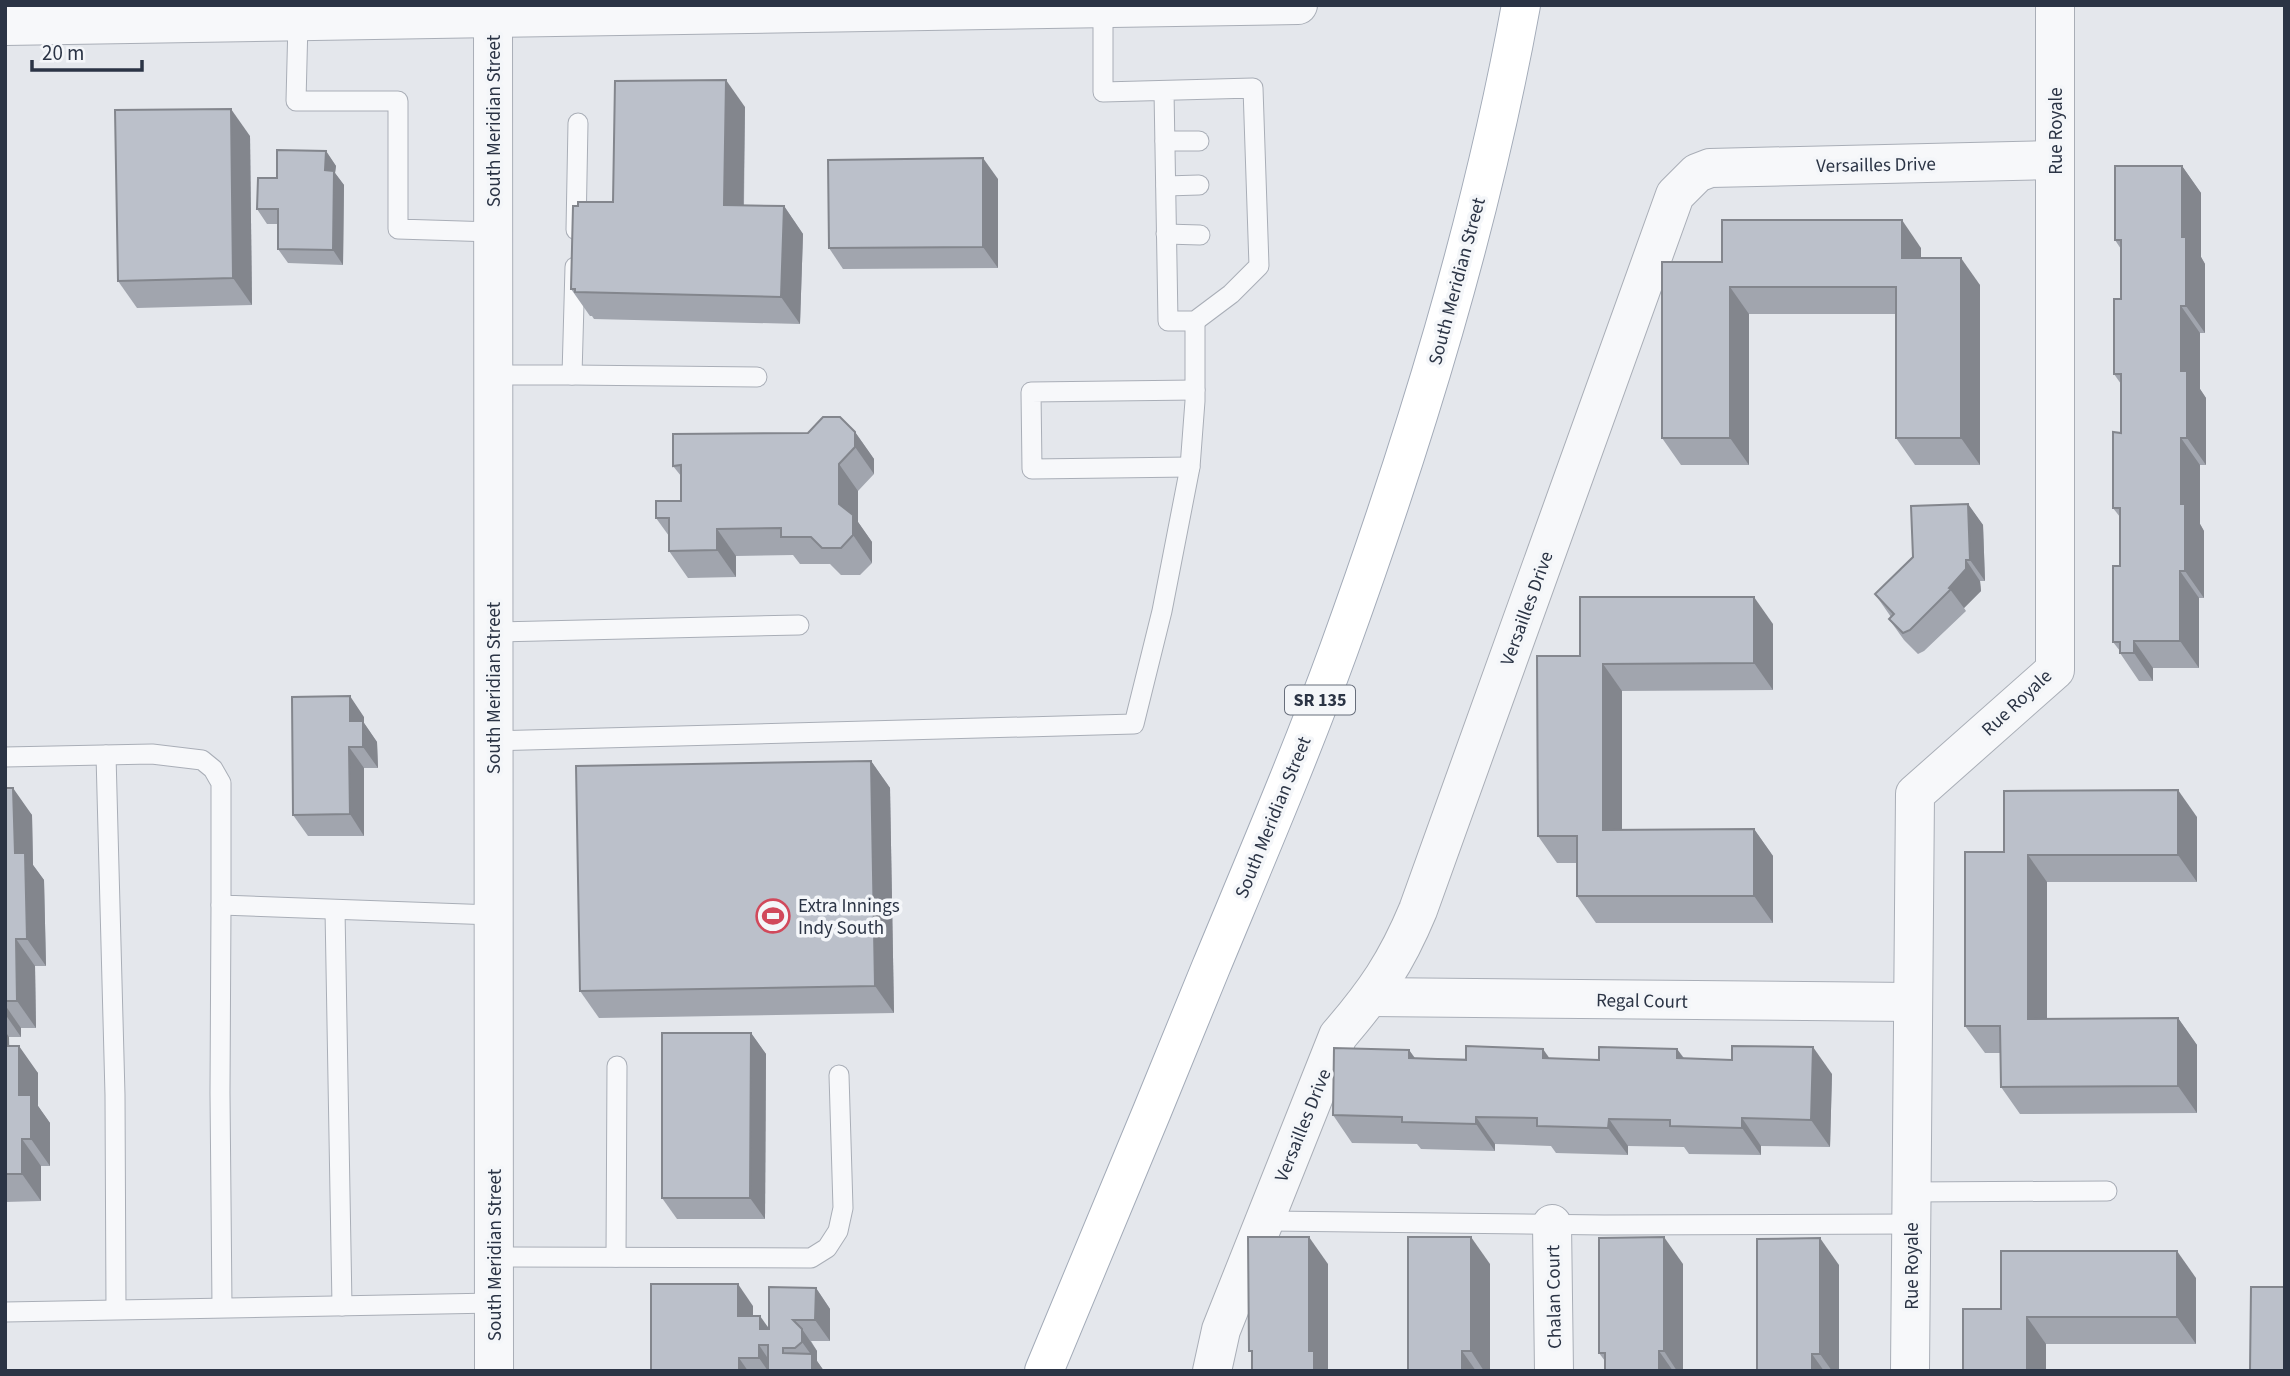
<svg xmlns="http://www.w3.org/2000/svg" width="2290" height="1376" font-family="'Source Sans 3',sans-serif">
	<style>
		.lines { fill: none; stroke-linecap: round; stroke-linejoin: round }
		.service-casing { stroke: #a9aeb7; stroke-width: 21 }
		.minor-casing { stroke: #a9aeb7; stroke-width: 40 }
		.tertiary-casing { stroke: #a9aeb7; stroke-width: 40 }
		.primary-casing { stroke: #a3abb8; stroke-width: 40 }
		.service { stroke: #f7f8fa; stroke-width: 19 }
		.minor { stroke: #f7f8fa; stroke-width: 38 }
		.tertiary { stroke: #f7f8fa; stroke-width: 38 }
		.primary { stroke: #fff; stroke-width: 38 }
		.wall { fill: #a1a5ae }
		.shaded-wall { fill: #83868d }
		.building { fill: #bbc0ca; stroke: #83868d; stroke-width: 2 }
		.labels { text-anchor: middle; stroke-width: 7; stroke-linejoin: round; paint-order: stroke }
		.shield { fill: #f4f6f9; stroke: #676e7b; stroke-width: 2 }
		.shield-label { font-size: 18px; font-weight: bold; fill: #2b3445 }
		.street-label { font-size: 19px; fill: #2b3445; stroke: #f4f6f9 }
		.poi-label { font-size: 19px; fill: #2b3445; stroke: #f4f6f9; text-anchor: start }
	</style>
	<rect width="100%" height="100%" fill="#e4e7ec"/>
	<g class="lines">
		<defs>
			<g id="service">
				<polyline points="1103,9 1103,92 1253,88 1259,266 1231,294 1195,321 1168,321 1164,91"/>
				<polyline points="298,22 296,101 398,101 398,229 493,232"/>
				<polyline points="1165,141 1199,141"/>
				<polyline points="1166,186 1199,185"/>
				<polyline points="576,230 578,123"/>
				<polyline points="1166,234 1200,235"/>
				<polyline points="493,375 572,375 575,267"/>
				<polyline points="572,375 757,377"/>
				<polyline points="1190,467 1032,469 1031,392 1195,390"/>
				<polyline points="493,632 799,625"/>
				<polyline points="493,741 1134,724 1162,611 1190,467 1195,401 1195,321"/>
				<polyline points="106,755 115,1095 116,1309"/>
				<polyline points="5,757 152,754 202,760 213,769 221,783 221,905 493,915"/>
				<polyline points="221,905 220,1093 222,1307"/>
				<polyline points="335,910 342,1306"/>
				<polyline points="1911,1192 2107,1191"/>
				<polyline points="1263,1221 1604,1225 1911,1224"/>
				<polyline points="494,1257 811,1258 827,1248 838,1231 843,1208 839,1075"/>
				<polyline points="616,1257 617,1066"/>
				<polyline points="5,1312 494,1303"/>
			</g>
			<g id="minor">
				<polyline points="490,5 493,20 494,1371"/>
				<polyline points="1371,997 1913,1002"/>
				<polyline points="1552,1224 1554,1371"/>
				<path d="M 1212,1371 L 1221,1330 L 1338,1036 C 1375,993 1396,963 1418,910 L 1675,195 L 1697,173 L 1710,168 L 2055,160"/>
				<polyline points="1910,1371 1915,794 2055,670 2055,5"/>
			</g>
			<polyline id="tertiary" points="5,26 1298,5"/>
			<path id="primary" d="M 1044,1371 C 1101,1236 1156,1102 1211,967 C 1255,861 1300,756 1339,649 C 1415,439 1481,225 1521,5"/>
		</defs>
		<use href="#service" class="service-casing"/>
		<use href="#minor" class="minor-casing"/>
		<use href="#tertiary" class="tertiary-casing"/>
		<use href="#primary" class="primary-casing"/>
		<use href="#service" class="service"/>
		<use href="#minor" class="minor"/>
		<use href="#tertiary" class="tertiary"/>
		<use href="#primary" class="primary"/>
	</g>
	<g class="wall">
		<polygon points="745,107 744,206 784,206 803,234 800,324 594,319 592,316 590,316 571,289 613,202"/>
		<polygon points="250,136 252,305 137,308 118,281"/>
		<polygon points="326,151 336,166 335,173 344,185 343,265 288,263 278,249 278,224 267,224 257,209 277,178"/>
		<polygon points="2182,166 2201,193 2201,257 2205,264 2205,333 2200,333 2200,389 2206,398 2206,465 2200,465 2200,524 2204,531 2204,598 2199,598 2199,668 2153,668 2153,681 2139,681 2120,653 2120,651 2113,642 2120,566 2120,517 2113,508 2121,433 2121,384 2114,374 2121,299 2121,249 2115,240"/>
		<polygon points="998,179 998,268 843,269 829,248"/>
		<polygon points="1921,248 1921,258 1980,285 1980,465 1915,465 1896,438 1896,314 1749,314 1749,465 1681,465 1662,438 1722,262"/>
		<polygon points="855,432 874,459 874,474 858,491 858,522 872,542 872,563 860,575 841,575 830,564 800,564 793,555 736,556 736,577 688,578 669,551 669,536 656,518 681,501 681,476 673,466"/>
		<polygon points="1968,504 1983,525 1985,581 1980,581 1981,591 1964,608 1966,611 1924,651 1918,654 1904,640 1889,619 1891,617 1875,594"/>
		<polygon points="1773,624 1773,690 1622,691 1622,830 1754,829 1773,856 1773,923 1596,923 1577,896 1577,863 1557,863 1538,836 1580,656"/>
		<polygon points="364,717 364,723 377,742 378,768 364,768 364,836 308,836 293,815"/>
		<polygon points="871,761 890,788 894,1013 599,1018 580,991"/>
		<polygon points="5,788 32,815 33,865 44,880 46,966 35,966 36,1028 21,1028 21,1037 9,1037 9,1046 38,1073 38,1106 50,1123 50,1166 41,1166 41,1201 5,1202"/>
		<polygon points="2197,817 2197,882 2047,882 2047,1019 2178,1018 2197,1045 2197,1113 2020,1114 2001,1087 2000,1053 1985,1053 1965,1026 2004,852"/>
		<polygon points="751,1033 766,1054 765,1219 677,1219 662,1198"/>
		<polygon points="1677,1049 1684,1058 1832,1074 1830,1147 1761,1146 1761,1155 1689,1154 1684,1147 1628,1146 1628,1155 1556,1153 1551,1146 1495,1144 1495,1151 1421,1149 1417,1144 1352,1143 1333,1115 1409,1050 1415,1058 1599,1060"/>
		<polygon points="1490,1264 1490,1371 1408,1371"/>
		<polygon points="1683,1264 1683,1371 1605,1371 1605,1361 1599,1353"/>
		<polygon points="1839,1265 1839,1371 1757,1371"/>
		<polygon points="2196,1278 2196,1344 2046,1344 2046,1371 2001,1309"/>
		<polygon points="816,1288 830,1309 830,1341 811,1341 817,1351 817,1361 824,1371 651,1371 753,1306 753,1316 769,1328"/>
	</g>
	<g class="shaded-wall">
		<polygon points="726,80 745,107 743,232 724,205"/>
		<polygon points="231,109 250,136 252,305 233,278"/>
		<polygon points="326,151 336,166 335,173 344,185 343,265 333,250 325,170"/>
		<polygon points="983,158 998,179 998,268 983,247"/>
		<polygon points="2182,166 2201,193 2201,257 2205,264 2205,333 2186,306 2182,237"/>
		<polygon points="784,206 803,234 800,324 781,297"/>
		<polygon points="1902,220 1921,248 1921,285 1902,258"/>
		<polygon points="1961,258 1980,285 1980,465 1961,438"/>
		<polygon points="1730,287 1749,314 1749,465 1730,438"/>
		<polygon points="2181,306 2200,333 2200,389 2206,398 2206,465 2187,438 2181,371"/>
		<polygon points="855,432 874,459 874,474 855,447"/>
		<polygon points="2181,438 2200,465 2200,524 2204,531 2204,598 2185,571 2181,504"/>
		<polygon points="839,464 858,491 858,522 872,542 872,563 853,535 839,504"/>
		<polygon points="1968,504 1983,525 1985,581 1970,560"/>
		<polygon points="717,529 736,556 736,577 717,550"/>
		<polygon points="1966,560 1980,581 1981,591 1964,608 1949,588"/>
		<polygon points="2180,571 2199,598 2199,668 2180,641"/>
		<polygon points="1754,597 1773,624 1773,690 1754,663"/>
		<polygon points="2134,641 2153,668 2153,681 2134,653"/>
		<polygon points="1603,664 1622,691 1622,857 1603,830"/>
		<polygon points="350,696 364,717 364,723 377,742 378,768 363,747 350,721"/>
		<polygon points="349,747 364,768 364,836 350,814"/>
		<polygon points="871,761 890,788 894,1013 875,986"/>
		<polygon points="13,788 32,815 33,865 44,880 46,966 27,939 15,853"/>
		<polygon points="2178,790 2197,817 2197,882 2178,855"/>
		<polygon points="1754,829 1773,856 1773,923 1754,896"/>
		<polygon points="2028,855 2047,882 2047,1047 2028,1019"/>
		<polygon points="16,939 35,966 36,1028 17,1001"/>
		<polygon points="5,1005 21,1028 21,1037 5,1014"/>
		<polygon points="2178,1018 2197,1045 2197,1113 2178,1086"/>
		<polygon points="5,1031 9,1037 10,1084 5,1077"/>
		<polygon points="751,1033 766,1054 765,1219 750,1198"/>
		<polygon points="19,1046 38,1073 38,1106 50,1123 50,1166 31,1139 19,1095"/>
		<polygon points="1813,1047 1832,1074 1830,1147 1811,1120"/>
		<polygon points="1543,1049 1562,1076 1543,1058"/>
		<polygon points="1677,1049 1696,1076 1677,1058"/>
		<polygon points="1409,1050 1428,1077 1409,1058"/>
		<polygon points="1476,1117 1495,1144 1495,1151 1476,1124"/>
		<polygon points="1742,1118 1761,1146 1761,1155 1742,1128"/>
		<polygon points="1609,1119 1628,1146 1628,1155 1608,1128"/>
		<polygon points="22,1139 41,1166 41,1201 22,1174"/>
		<polygon points="1309,1237 1328,1264 1328,1371 1314,1371 1309,1351"/>
		<polygon points="1471,1237 1490,1264 1490,1371 1484,1371 1471,1351"/>
		<polygon points="1664,1237 1683,1264 1683,1371 1677,1371 1664,1351"/>
		<polygon points="1820,1238 1839,1265 1839,1371 1832,1371 1820,1354"/>
		<polygon points="2177,1251 2196,1278 2196,1344 2177,1317"/>
		<polygon points="738,1284 753,1306 753,1337 738,1316"/>
		<polygon points="816,1288 830,1309 830,1341 815,1320"/>
		<polygon points="760,1316 775,1337 760,1329"/>
		<polygon points="2027,1317 2046,1344 2046,1371 2027,1371"/>
		<polygon points="802,1329 817,1351 817,1361 824,1371 812,1371 812,1356 802,1342"/>
		<polygon points="759,1345 773,1366 768,1371 759,1358"/>
		<polygon points="1462,1351 1476,1371 1462,1371"/>
		<polygon points="1659,1351 1673,1371 1659,1371"/>
		<polygon points="1812,1354 1824,1371 1812,1371"/>
		<polygon points="739,1358 748,1371 739,1371"/>
	</g>
	<g class="building">
		<polygon points="726,80 724,205 784,206 781,297 575,292 575,289 571,289 573,206 578,206 578,202 613,202 615,81"/>
		<polygon points="231,109 233,278 118,281 115,110"/>
		<polygon points="277,150 326,151 325,170 334,171 333,250 278,249 278,209 257,209 258,178 277,178"/>
		<polygon points="983,158 983,247 829,248 828,160"/>
		<polygon points="2115,166 2182,166 2182,237 2186,237 2186,306 2181,306 2181,371 2187,371 2187,438 2181,438 2181,504 2185,504 2185,571 2180,571 2180,641 2134,641 2134,653 2120,653 2120,642 2113,642 2113,566 2120,566 2120,508 2113,508 2113,432 2121,433 2121,374 2114,374 2114,299 2121,299 2121,240 2115,240"/>
		<polygon points="1722,220 1902,220 1902,258 1961,258 1961,438 1896,438 1896,287 1730,287 1730,438 1662,438 1662,262 1722,262"/>
		<polygon points="823,417 840,417 855,432 855,447 839,464 839,504 853,515 853,535 841,548 822,548 811,537 781,537 781,528 717,529 717,550 669,551 669,518 656,518 656,501 681,501 681,465 673,466 673,434 808,433"/>
		<polygon points="1968,504 1970,560 1966,560 1966,569 1949,588 1951,589 1910,630 1903,633 1889,619 1894,614 1875,594 1913,557 1911,506"/>
		<polygon points="1580,597 1754,597 1754,663 1603,664 1603,830 1754,829 1754,896 1577,896 1577,836 1538,836 1537,656 1580,656"/>
		<polygon points="350,696 350,721 363,721 363,747 349,747 350,814 293,815 292,697"/>
		<polygon points="871,761 875,986 580,991 576,766"/>
		<polygon points="5,788 13,788 15,853 25,853 27,939 16,939 17,1001 5,1001"/>
		<polygon points="2178,790 2178,855 2028,855 2028,1019 2178,1018 2178,1086 2001,1087 2000,1026 1965,1026 1965,852 2004,852 2004,791"/>
		<polygon points="662,1033 751,1033 750,1198 662,1198"/>
		<polygon points="5,1046 19,1046 19,1095 31,1095 31,1139 22,1139 22,1174 5,1174"/>
		<polygon points="1466,1046 1543,1049 1543,1058 1599,1060 1599,1047 1677,1049 1677,1058 1732,1060 1732,1046 1813,1047 1811,1120 1742,1118 1742,1128 1670,1126 1670,1120 1609,1119 1608,1128 1537,1126 1537,1118 1476,1117 1476,1124 1402,1122 1402,1117 1333,1115 1334,1048 1409,1050 1409,1058 1466,1060"/>
		<polygon points="1248,1237 1309,1237 1309,1351 1314,1351 1314,1371 1252,1371 1252,1351 1249,1351"/>
		<polygon points="1408,1237 1471,1237 1471,1351 1462,1351 1462,1371 1408,1371"/>
		<polygon points="1664,1237 1664,1351 1659,1351 1659,1371 1605,1371 1605,1353 1599,1353 1599,1238"/>
		<polygon points="1820,1238 1820,1354 1812,1354 1812,1371 1757,1371 1757,1239"/>
		<polygon points="2001,1251 2177,1251 2177,1317 2027,1317 2027,1371 1963,1371 1963,1309 2001,1309"/>
		<polygon points="651,1284 738,1284 738,1316 760,1316 760,1329 769,1329 769,1287 816,1288 815,1320 793,1320 802,1329 802,1342 795,1348 783,1348 783,1353 812,1354 812,1371 768,1371 768,1345 759,1345 759,1358 739,1358 739,1371 651,1371"/>
		<polygon points="2251,1287 2285,1287 2285,1371 2250,1371"/>
	</g>
	<defs>
		<symbol id="stadium-ring" viewBox="-11 -11 22 22"><circle r="9.5" fill="#f4f6f9" stroke="#d1495b" stroke-width="1.5"/><path d="M0-5a6.5 5 0 1 0 0 10a6.5 5 0 1 0 0-10ZM-3.5-1.8h7v3.6h-7Z" fill="#d1495b"/></symbol>
	</defs>
	<g fill-rule="evenodd">
		<use href="#stadium-ring" x="754" y="897" width="38" height="38"/>
	</g>
	<g class="labels">
		<rect class="shield" x="1285" y="685.5" width="70" height="29" rx="5"/>
		<g class="shield-label">
			<text x="1320" y="706">SR 135</text>
		</g>
		<g class="street-label">
			<text transform="translate(493 121) rotate(-90)" y="7">South Meridian Street</text>
			<text transform="translate(2055 131) rotate(-90)" y="7">Rue Royale</text>
			<text transform="translate(1876 164) rotate(-1)" y="7">Versailles Drive</text>
			<text transform="translate(1456 281) rotate(-75)" y="7">South Meridian Street</text>
			<text transform="translate(1526 608) rotate(-70)" y="7">Versailles Drive</text>
			<text transform="translate(493 688) rotate(-90)" y="7">South Meridian Street</text>
			<text transform="translate(2016 702) rotate(-43)" y="7">Rue Royale</text>
			<text transform="translate(1272 817) rotate(-68)" y="7">South Meridian Street</text>
			<text transform="translate(1642 1000) rotate(1)" y="7">Regal Court</text>
			<text transform="translate(1302 1125) rotate(-68)" y="7">Versailles Drive</text>
			<text transform="translate(494 1255) rotate(-90)" y="7">South Meridian Street</text>
			<text transform="translate(1911 1266) rotate(-90)" y="7">Rue Royale</text>
			<text transform="translate(1553 1297) rotate(-91)" y="7">Chalan Court</text>
		</g>
		<g class="poi-label">
			<text x="798" y="912">Extra Innings<tspan x="798" dy="22">Indy South</tspan></text>
		</g>
	</g>
	<rect width="2290" height="1376" fill="none" stroke="#2b3445" stroke-width="14"/>
	<path d="M32 60v10h110v-10" fill="none" stroke="#2b3445" stroke-width="3.5"/>
	<text x="42" y="60" font-size="21" fill="#2b3445" stroke="#f4f6f9" stroke-width="5" paint-order="stroke">20 m</text>
</svg>
